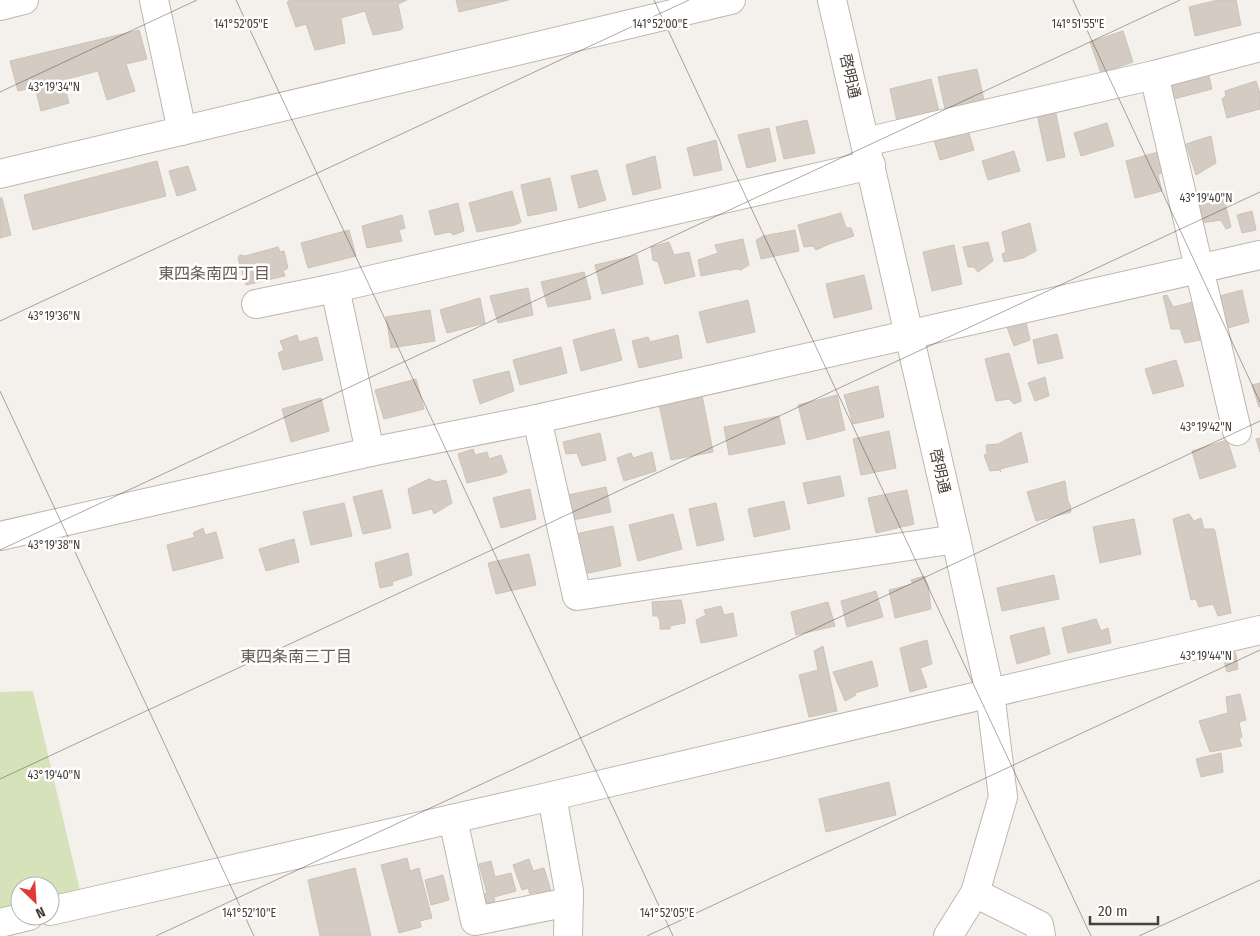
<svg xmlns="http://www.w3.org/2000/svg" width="1260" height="936" font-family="'Fira Sans Condensed','Noto Sans JP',sans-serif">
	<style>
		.green { fill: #d6e3ba }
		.building { fill: #d4cbc2; stroke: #cec2b6 }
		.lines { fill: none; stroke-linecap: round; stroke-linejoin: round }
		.minor-casing { stroke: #bfb7af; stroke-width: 30 }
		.minor { stroke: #fff; stroke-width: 28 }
		.ticks { fill: none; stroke: #48403a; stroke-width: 1; stroke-opacity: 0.45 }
		.labels { text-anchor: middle; stroke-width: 5; stroke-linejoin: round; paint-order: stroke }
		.street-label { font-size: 15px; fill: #48403a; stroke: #fff }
		.neighbourhood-label { font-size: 16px; fill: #695d53; stroke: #fff }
		.ticks-label { font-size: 12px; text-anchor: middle; fill: #48403a; stroke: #fff; stroke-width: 5; stroke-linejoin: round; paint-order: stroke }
	</style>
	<rect width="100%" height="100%" fill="#f4f0ec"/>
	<polygon class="green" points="33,691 81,895 50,902 50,886 20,886 20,908 0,913 0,692"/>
	<g class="building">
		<polygon points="290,0 407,0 398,4 403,28 400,30 373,35 365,11 341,18 345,43 316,50 315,50 306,24 296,27 287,2"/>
		<polygon points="456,0 509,0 459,12"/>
		<polygon points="1218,0 1236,0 1241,25 1195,36 1189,7"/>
		<polygon points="139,30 147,59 126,64 135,91 107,100 98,71 63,80 69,103 41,111 35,87 18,91 10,61"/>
		<polygon points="1123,31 1133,62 1101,73 1090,42"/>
		<polygon points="977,69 984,100 945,109 938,77"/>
		<polygon points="1208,72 1212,89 1170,100 1166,83"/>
		<polygon points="931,79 939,111 897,121 890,89"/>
		<polygon points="1256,81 1260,94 1260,109 1227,118 1222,99 1226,96 1225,91"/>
		<polygon points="1055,109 1065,157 1047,161 1037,114"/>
		<polygon points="807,120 815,153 784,159 776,127"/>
		<polygon points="1107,123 1114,146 1081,156 1074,133"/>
		<polygon points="769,128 776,161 747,168 738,135"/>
		<polygon points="968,130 974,150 940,160 934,140"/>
		<polygon points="1211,136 1216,163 1196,175 1186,144"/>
		<polygon points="716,140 722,170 694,176 687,148"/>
		<polygon points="1014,151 1020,171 988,180 982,161"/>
		<polygon points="1158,152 1163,172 1158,175 1162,191 1135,198 1126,161"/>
		<polygon points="655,156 661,188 633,195 626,165"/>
		<polygon points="157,161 166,196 33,230 24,195"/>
		<polygon points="188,166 196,190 177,196 169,171"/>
		<polygon points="597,170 606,200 579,208 571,176"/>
		<polygon points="550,178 557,210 528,216 521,185"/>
		<polygon points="512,191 521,222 515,225 477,232 469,203"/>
		<polygon points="0,198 2,198 11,235 0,238"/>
		<polygon points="1224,199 1231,227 1226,229 1221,220 1201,223 1198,206"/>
		<polygon points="458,203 464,231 453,235 450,232 435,235 429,211"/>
		<polygon points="1252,211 1256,230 1242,233 1237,215"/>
		<polygon points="841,213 846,228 851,228 854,236 829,244 816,250 813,246 804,247 798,225"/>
		<polygon points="402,215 405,228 399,230 402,241 367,248 362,226"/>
		<polygon points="1030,223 1036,251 1023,258 1004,262 1002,254 1006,252 1002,232"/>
		<polygon points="349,230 356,256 308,268 301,243"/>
		<polygon points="795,230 799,251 761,259 756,240 763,236"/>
		<polygon points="743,239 749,265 742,269 742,270 736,269 701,276 698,260 718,253 715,245"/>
		<polygon points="669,242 674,255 689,252 695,276 665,284 658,262 653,260 651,247"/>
		<polygon points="988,242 993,261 978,272 974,267 968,267 963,247"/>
		<polygon points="954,245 962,284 932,291 923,252"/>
		<polygon points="278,247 280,252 284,251 288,268 283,271 285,276 246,285 238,258 240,255 245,256"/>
		<polygon points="637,255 643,284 602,294 595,265"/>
		<polygon points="584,272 591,299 548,307 541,282"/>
		<polygon points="864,275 872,309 834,318 826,284"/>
		<polygon points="528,288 533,315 498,323 490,296"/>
		<polygon points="1242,290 1249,322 1224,329 1216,297"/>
		<polygon points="1167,295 1173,307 1193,302 1200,331 1200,340 1185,343 1180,329 1171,329 1163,296"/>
		<polygon points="480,298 485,323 447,333 440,310"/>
		<polygon points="748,300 755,332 707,343 699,312"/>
		<polygon points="430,310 435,341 391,348 386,317"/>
		<polygon points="1026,322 1030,340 1014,346 1007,327"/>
		<polygon points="614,329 622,360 581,371 573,340"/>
		<polygon points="1057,334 1063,358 1038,364 1033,340"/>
		<polygon points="297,335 299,342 317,337 323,360 283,370 278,353 284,350 280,341"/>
		<polygon points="678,335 682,358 639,368 632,341 648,337 650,342"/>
		<polygon points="561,347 567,373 520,385 513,360"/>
		<polygon points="1009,353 1020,393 1021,401 1014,404 1009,399 996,401 985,359"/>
		<polygon points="1176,360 1184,386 1153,394 1145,369"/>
		<polygon points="509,371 514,391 480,404 473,380"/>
		<polygon points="1045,377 1049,396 1035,401 1028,383"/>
		<polygon points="416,379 424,409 384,419 375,390"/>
		<polygon points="1260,383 1260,407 1259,407 1252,385"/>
		<polygon points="878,386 884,417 853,424 844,395"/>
		<polygon points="702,395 713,452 671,460 659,404"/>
		<polygon points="837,395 845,430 807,440 798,405"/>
		<polygon points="321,398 329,431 291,442 282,409"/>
		<polygon points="779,416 785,444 729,455 724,427"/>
		<polygon points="889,431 896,468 861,475 853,439"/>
		<polygon points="1021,432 1028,462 1000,469 1001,472 999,470 990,471 984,455 987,454 986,445 998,444"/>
		<polygon points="600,433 606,460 582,466 577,453 566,454 563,442"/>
		<polygon points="1260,438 1260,452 1256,439"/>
		<polygon points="1227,440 1236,467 1200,479 1192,451"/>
		<polygon points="473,449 475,455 487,452 489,459 501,455 507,472 501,475 467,483 458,454"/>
		<polygon points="652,452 656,471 624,481 617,458 631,453 633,458"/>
		<polygon points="840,476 844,496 808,504 803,483"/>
		<polygon points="429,479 436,482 446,480 452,503 434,514 432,509 413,514 408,489"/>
		<polygon points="1065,481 1068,501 1071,507 1070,507 1071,512 1036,521 1027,492"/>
		<polygon points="606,487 611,512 573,520 568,495"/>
		<polygon points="530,489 536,519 501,528 493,498"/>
		<polygon points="382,490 391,528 363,534 353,497"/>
		<polygon points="907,490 914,524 876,533 868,498"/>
		<polygon points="784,501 790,529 754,537 748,509"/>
		<polygon points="344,503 352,536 311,545 303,512"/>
		<polygon points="716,503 724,540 697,546 689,509"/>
		<polygon points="673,514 682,549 638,561 629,525"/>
		<polygon points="1189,514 1194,521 1201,518 1204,529 1214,529 1215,531 1231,613 1218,616 1213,604 1199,607 1196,599 1191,600 1173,519"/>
		<polygon points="1134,519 1141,554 1100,563 1093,527"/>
		<polygon points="613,526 621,566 584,574 576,534"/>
		<polygon points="203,528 205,535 216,532 223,558 173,571 167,545 195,537 193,533"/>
		<polygon points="294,539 299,562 266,571 259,549"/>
		<polygon points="408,553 412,575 392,582 393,585 380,588 375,563"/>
		<polygon points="529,554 536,585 496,594 488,563"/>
		<polygon points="1054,575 1059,599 1002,611 997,588"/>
		<polygon points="924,576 928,585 931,609 895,618 889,590 913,584 911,580"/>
		<polygon points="876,591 883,617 847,627 841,601"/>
		<polygon points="681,600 685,618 685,623 674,625 670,626 670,629 660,629 660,622 658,616 653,616 652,602"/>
		<polygon points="828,602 835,626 796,635 791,612"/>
		<polygon points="721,606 724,615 733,613 737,636 701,643 696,620 706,615 704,610"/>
		<polygon points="1096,619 1101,631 1108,628 1111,643 1068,653 1062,628"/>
		<polygon points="1044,627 1050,654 1017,664 1010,636"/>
		<polygon points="927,640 932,664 920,668 927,687 910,692 900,648"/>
		<polygon points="823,646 837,711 809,717 799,675 818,670 814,651"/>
		<polygon points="1234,650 1236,655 1238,669 1227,672 1222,653"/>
		<polygon points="872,661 878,686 855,693 856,695 845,701 833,672"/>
		<polygon points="1240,694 1246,720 1239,722 1242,737 1239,739 1242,746 1210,752 1199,721 1228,713 1226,697"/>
		<polygon points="1221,753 1223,772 1201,777 1196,759"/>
		<polygon points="889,782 896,815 826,832 819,799"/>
		<polygon points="407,858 410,871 419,868 432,918 420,921 421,927 399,933 381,865"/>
		<polygon points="529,859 533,871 544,868 551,891 537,896 536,892 530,894 528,888 522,890 513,865"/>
		<polygon points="491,861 495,877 511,873 516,891 494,897 495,901 485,904 483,894 487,893 479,864"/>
		<polygon points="355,868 371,936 320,936 308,880"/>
		<polygon points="443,875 449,900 431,905 425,880"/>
	</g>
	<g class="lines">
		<defs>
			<g id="minor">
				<polyline points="154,0 182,131"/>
				<polyline points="832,0 956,539 990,693 1003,797 975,893 948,936"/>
				<polyline points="0,6 24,0"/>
				<polyline points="1154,75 1237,431"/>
				<polyline points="865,142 1154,75 1260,47"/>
				<polyline points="0,174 731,0"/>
				<polyline points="335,288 370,452"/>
				<polyline points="256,304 335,288 871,165"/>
				<polyline points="537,419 577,596 956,539"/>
				<polyline points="0,536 370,452 537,419 1260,255"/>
				<polyline points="552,796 569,891 568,936"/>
				<polyline points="453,819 475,921 569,902"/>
				<polyline points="975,893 1039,925 1041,936"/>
				<polyline points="50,911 552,796 1260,630"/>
				<polyline points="0,923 29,916"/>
			</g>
		</defs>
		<use href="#minor" class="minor-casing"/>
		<use href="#minor" class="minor"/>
	</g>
	<path class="ticks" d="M 236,0 L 673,936M 654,0 L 1091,936M 1073,0 L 1260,402M 0,92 L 197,0M 0,321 L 689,0M 0,391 L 254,936M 0,550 L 1180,0M 0,779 L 1260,192M 156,936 L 1260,421M 647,936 L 1260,650M 1139,936 L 1260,880"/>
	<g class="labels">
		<g class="street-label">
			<text transform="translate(850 76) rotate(77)" y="5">啓明通</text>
			<text transform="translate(940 471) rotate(77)" y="5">啓明通</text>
		</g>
		<g class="neighbourhood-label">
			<text x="214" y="279">東四条南四丁目</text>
			<text x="296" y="662">東四条南三丁目</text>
		</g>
	</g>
	<g class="ticks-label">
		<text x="241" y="28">141°52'05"E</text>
		<text x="660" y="28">141°52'00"E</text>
		<text x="1078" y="28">141°51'55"E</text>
		<text x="54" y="91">43°19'34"N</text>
		<text x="1206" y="202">43°19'40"N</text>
		<text x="54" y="320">43°19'36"N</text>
		<text x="1206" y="431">43°19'42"N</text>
		<text x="54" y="549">43°19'38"N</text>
		<text x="1206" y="660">43°19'44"N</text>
		<text x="54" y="779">43°19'40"N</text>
		<text x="249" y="917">141°52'10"E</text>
		<text x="667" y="917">141°52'05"E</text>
	</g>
	<g transform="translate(35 901) rotate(155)"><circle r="24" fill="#ffffff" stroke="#b6b3b0"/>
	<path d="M0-4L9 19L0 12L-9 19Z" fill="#e13736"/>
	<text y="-8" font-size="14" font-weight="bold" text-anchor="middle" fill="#48403a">N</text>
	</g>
	<path d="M1090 916v8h68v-8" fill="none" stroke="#48403a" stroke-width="2.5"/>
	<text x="1098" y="916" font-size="15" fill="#48403a" stroke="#ffffff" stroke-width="4" paint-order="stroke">20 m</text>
</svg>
